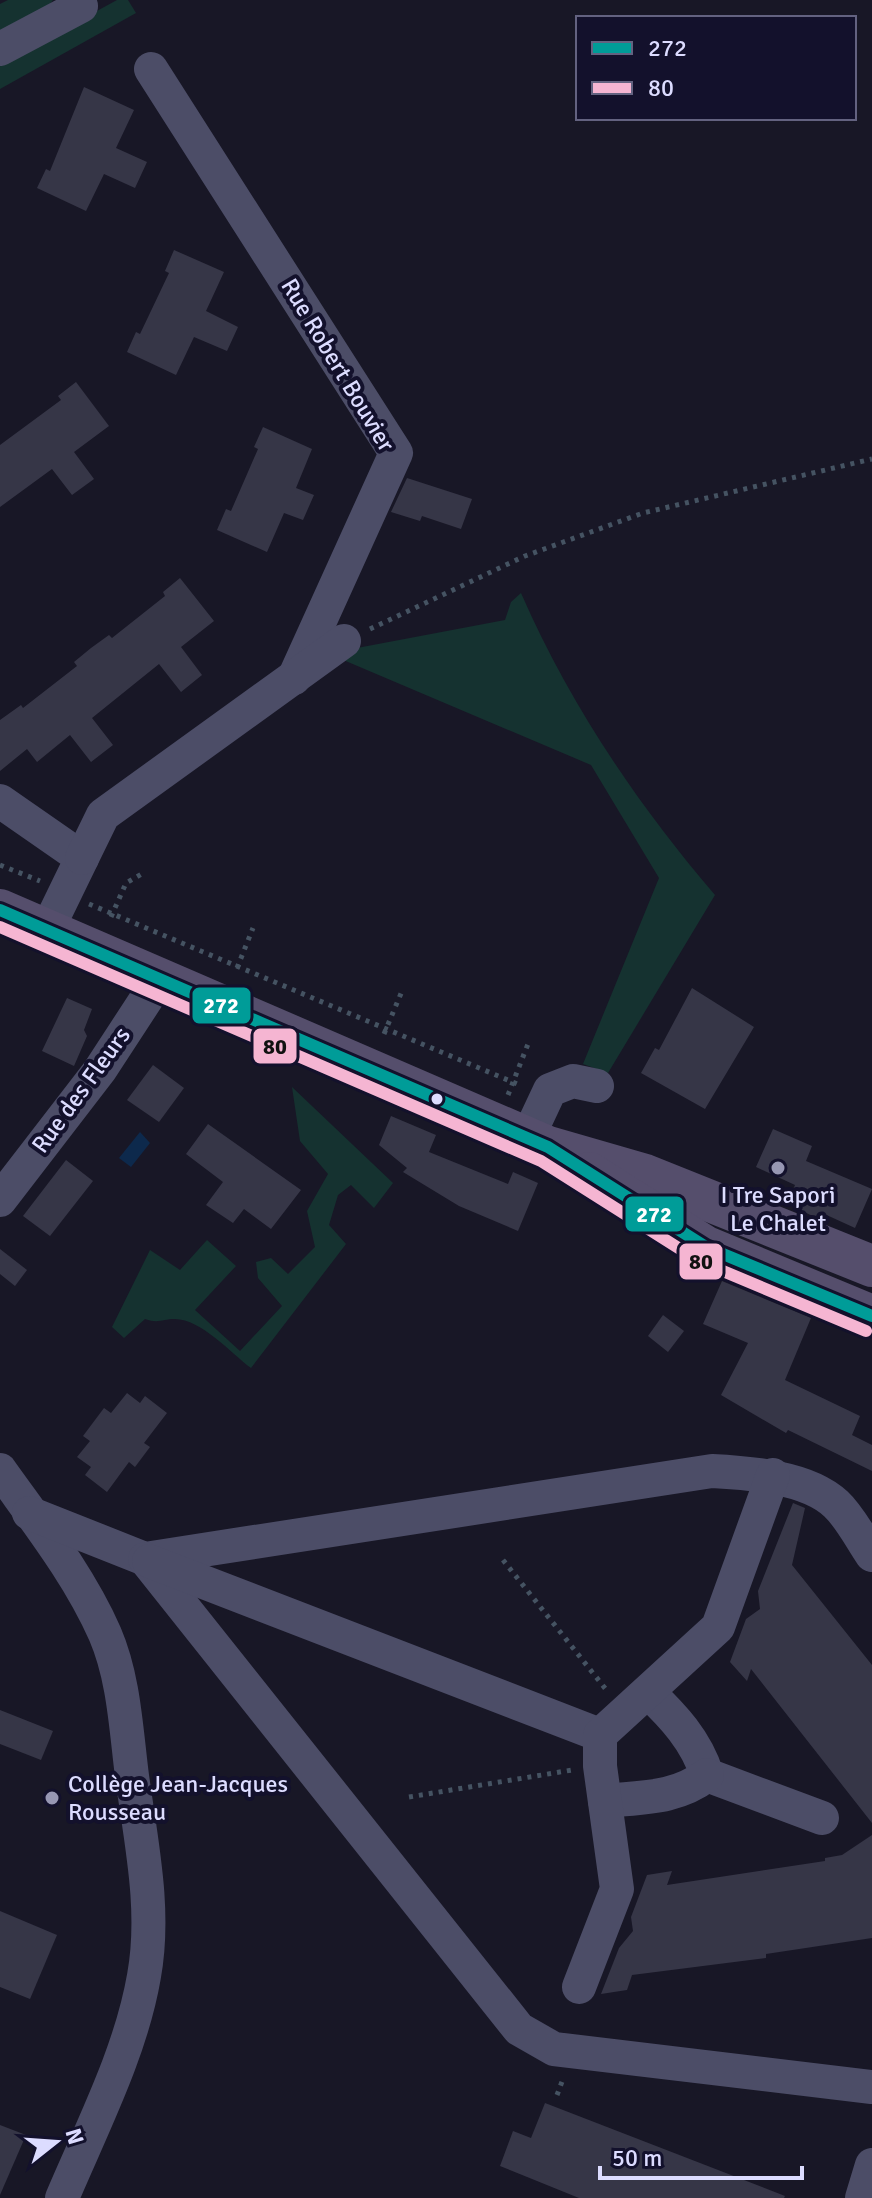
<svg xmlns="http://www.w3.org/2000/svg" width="872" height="2198" font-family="Signika,sans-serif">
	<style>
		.green { fill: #153230 }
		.water { fill: #0d294c }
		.building { fill: #363647 }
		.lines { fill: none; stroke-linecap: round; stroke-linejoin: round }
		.path { stroke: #455362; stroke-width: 5; stroke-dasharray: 4 6; stroke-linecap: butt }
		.minor { stroke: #4c4d67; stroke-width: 34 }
		.major { stroke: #554e6c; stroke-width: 42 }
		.bus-1-casing { stroke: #13112c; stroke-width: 18 }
		.bus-2-casing { stroke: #13112c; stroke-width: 18 }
		.bus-1 { stroke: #009c98; stroke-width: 12 }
		.bus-2 { stroke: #f5b5d2; stroke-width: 12 }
		.bus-dot { fill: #dcdcff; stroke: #13112c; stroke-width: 3 }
		.poi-dot { fill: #9797b3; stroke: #13112c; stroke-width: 3 }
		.labels { text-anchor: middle; stroke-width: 8; stroke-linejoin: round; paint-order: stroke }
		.street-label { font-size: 24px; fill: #dcdcff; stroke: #13112c }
		.poi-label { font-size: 24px; fill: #dcdcff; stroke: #13112c }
		.line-badge { stroke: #13112c; stroke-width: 3 }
		.badge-label { font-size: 22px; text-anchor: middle; font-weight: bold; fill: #fff }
		.pale-badge-label { font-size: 22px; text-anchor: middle; font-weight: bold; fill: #111 }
	</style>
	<rect width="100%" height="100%" fill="#181726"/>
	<g class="green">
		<polygon points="8,0 53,0 47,8 0,33 0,4"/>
		<polygon points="117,0 128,0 136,13 0,89 0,64"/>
		<path d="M 521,593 C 569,703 637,804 715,895 L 608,1073 L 583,1064 L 659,878 L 591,765 L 341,659 L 357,648 L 505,620 L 511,602 Z"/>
		<path d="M 292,1087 L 393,1183 L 374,1208 L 351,1185 L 338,1195 L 329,1225 L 346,1244 L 251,1368 C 232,1354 201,1319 175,1319 C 162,1319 159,1324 145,1319 L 124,1338 L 112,1327 L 150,1250 L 180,1270 L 207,1240 L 236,1266 L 195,1310 L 240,1351 L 282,1306 L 258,1278 L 256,1262 L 271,1258 L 288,1274 L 315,1247 L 307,1211 L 328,1174 L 300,1141 Z"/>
	</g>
	<polygon class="water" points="140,1132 150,1143 131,1167 119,1158"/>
	<g class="building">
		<polygon points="84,87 134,110 116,148 147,162 135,188 104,174 86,211 37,188 46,169 50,171"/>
		<polygon points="174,250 224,272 206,311 238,327 227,351 194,337 176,375 127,352 136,332 140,334 169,273 165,271"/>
		<polygon points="76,382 109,426 74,452 94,479 72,495 52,469 0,507 0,445 61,400 58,396"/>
		<polygon points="263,427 312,449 296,488 314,495 303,520 284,513 267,552 217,530 226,509 231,511 258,449 254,447"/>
		<polygon points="407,478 472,499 461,529 422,516 420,521 391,512"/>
		<polygon points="180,578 214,621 181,647 202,675 181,692 159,664 92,718 113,745 91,762 70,735 37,762 27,749 0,771 0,720 21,705 23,708 77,666 74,662 91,648 109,635 112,638 165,596 163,592"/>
		<polygon points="692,988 754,1027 705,1109 641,1073 655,1048 659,1050"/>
		<polygon points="67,998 92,1009 84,1030 87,1036 74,1066 42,1051"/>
		<polygon points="153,1065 184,1088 159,1122 127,1100"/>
		<polygon points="391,1116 436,1135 429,1152 508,1184 513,1172 538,1183 518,1231 459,1206 403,1172 407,1168 379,1145"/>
		<polygon points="208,1124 301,1190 271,1229 244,1209 233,1223 206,1205 223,1182 186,1154"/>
		<polygon points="773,1129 812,1146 806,1161 872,1189 855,1228 820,1212 817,1218 787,1204 795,1185 756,1167"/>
		<polygon points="66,1160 93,1181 50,1236 23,1216"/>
		<polygon points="0,1249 27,1270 15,1286 0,1274"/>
		<polygon points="722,1281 811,1318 785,1380 860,1416 852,1435 872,1445 872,1471 788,1430 786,1433 721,1395 748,1343 703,1324"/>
		<polygon points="663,1315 684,1331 668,1352 648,1336"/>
		<polygon points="127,1393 140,1403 145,1396 167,1413 144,1443 150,1447 135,1467 129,1462 107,1492 85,1475 91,1467 77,1457 90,1441 83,1436 104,1408 111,1413"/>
		<polygon points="793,1503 805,1508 792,1565 872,1665 872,1823 751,1669 747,1681 730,1662 746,1619 760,1609 758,1591"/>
		<polygon points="0,1710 53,1731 41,1760 0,1744"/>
		<polygon points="872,1835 872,1938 766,1954 766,1958 632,1975 627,1990 601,1994 619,1948 633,1931 631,1917 647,1875 672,1871 667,1885 825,1861 825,1858 842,1855"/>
		<polygon points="0,1911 57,1935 30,1999 0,1987"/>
		<polygon points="545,2103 785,2196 784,2198 579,2198 500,2166 513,2131 531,2138"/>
		<polygon points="0,2125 26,2135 0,2195"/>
	</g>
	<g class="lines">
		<g class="path">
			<polyline points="370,629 525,556 643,513 872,459"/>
			<polyline points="0,865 40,881"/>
			<polyline points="89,904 522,1086"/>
			<polyline points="111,917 126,883 145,872"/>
			<polyline points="237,968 253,928"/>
			<polyline points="384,1034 402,991"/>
			<polyline points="508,1095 528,1044"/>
			<polyline points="503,1560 608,1692"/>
			<polyline points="409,1797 572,1770"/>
			<polyline points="557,2095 563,2079"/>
		</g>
		<g class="minor">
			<polyline points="0,49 81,6 78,0"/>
			<polyline points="151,69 396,453 294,678"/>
			<polyline points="0,801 82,858 47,930"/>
			<polyline points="82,858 103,815 344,641"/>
			<polyline points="527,1139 550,1090 573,1081 597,1086"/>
			<polyline points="0,1200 100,1070 160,978"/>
			<path d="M 0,1470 C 37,1522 79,1575 105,1634 C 124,1678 126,1729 132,1776 C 141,1842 156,1910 144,1976 C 131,2052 92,2127 62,2198"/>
			<path d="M 29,1513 L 145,1559 L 712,1471 C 750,1473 807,1477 836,1504 C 850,1517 861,1539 872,1555"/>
			<polyline points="145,1559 519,2029 554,2049 872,2087"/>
			<polyline points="149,1561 600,1735"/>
			<path d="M 648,1692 C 673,1716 696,1740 707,1775 L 822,1818"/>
			<path d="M 605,1801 C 642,1797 676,1799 707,1775"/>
			<polyline points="579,1987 617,1889 600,1766 600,1735 718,1627 773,1475"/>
			<polyline points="862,2198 872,2165"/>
		</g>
		<g class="major">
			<polyline points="0,910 548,1147 645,1175 872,1266"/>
			<polyline points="589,1173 706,1247 872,1316"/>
		</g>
		<defs>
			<polyline id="bus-1" points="0,910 548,1147 706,1247 872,1316"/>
			<polyline id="bus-2" points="0,927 541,1161 699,1261 866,1331"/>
		</defs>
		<use href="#bus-1" class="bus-1-casing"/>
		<use href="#bus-2" class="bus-2-casing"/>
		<use href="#bus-1" class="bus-1"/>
		<use href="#bus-2" class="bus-2"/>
	</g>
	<circle class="bus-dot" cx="437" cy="1099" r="7"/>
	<g class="poi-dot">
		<circle cx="778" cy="1168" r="8"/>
		<circle cx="52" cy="1798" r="8"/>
	</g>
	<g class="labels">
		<g class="street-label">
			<text transform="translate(338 365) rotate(59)" y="8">Rue Robert Bouvier</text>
			<text transform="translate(81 1090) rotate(-54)" y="8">Rue des Fleurs</text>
		</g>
		<g class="poi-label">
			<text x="778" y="1203">I Tre Sapori<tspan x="778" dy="28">Le Chalet</tspan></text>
			<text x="68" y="1792" text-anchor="start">Collège Jean-Jacques<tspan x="68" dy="28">Rousseau</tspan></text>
		</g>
	</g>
	<g class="line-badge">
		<rect x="191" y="986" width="61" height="39" rx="8" fill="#009c98"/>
		<rect x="252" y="1027" width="46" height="38" rx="8" fill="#f5b5d2"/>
		<rect x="624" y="1195" width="61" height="38" rx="8" fill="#009c98"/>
		<rect x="678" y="1242" width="46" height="39" rx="8" fill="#f5b5d2"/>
	</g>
	<g class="badge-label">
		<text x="221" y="1013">272</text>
		<text x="654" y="1222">272</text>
	</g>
	<g class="pale-badge-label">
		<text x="275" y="1054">80</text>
		<text x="701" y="1269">80</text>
	</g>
	<rect x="576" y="16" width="280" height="104" fill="#13112c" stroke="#636280" stroke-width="2"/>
	<rect x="592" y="42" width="40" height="12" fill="#009c98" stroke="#636280" stroke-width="2"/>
	<text x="648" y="56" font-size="24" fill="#dcdcff">272</text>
	<rect x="592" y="82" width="40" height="12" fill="#f5b5d2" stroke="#636280" stroke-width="2"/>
	<text x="648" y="96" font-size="24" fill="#dcdcff">80</text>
	<g transform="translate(56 2142) rotate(73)" stroke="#13112c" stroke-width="6" paint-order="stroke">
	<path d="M0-6L14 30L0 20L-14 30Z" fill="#dcdcff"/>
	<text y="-12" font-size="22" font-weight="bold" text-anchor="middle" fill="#dcdcff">N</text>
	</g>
	<path d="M600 2166v12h202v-12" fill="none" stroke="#dcdcff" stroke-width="4"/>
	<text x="612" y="2166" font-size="24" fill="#dcdcff" stroke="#13112c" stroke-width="6" paint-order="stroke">50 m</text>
</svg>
